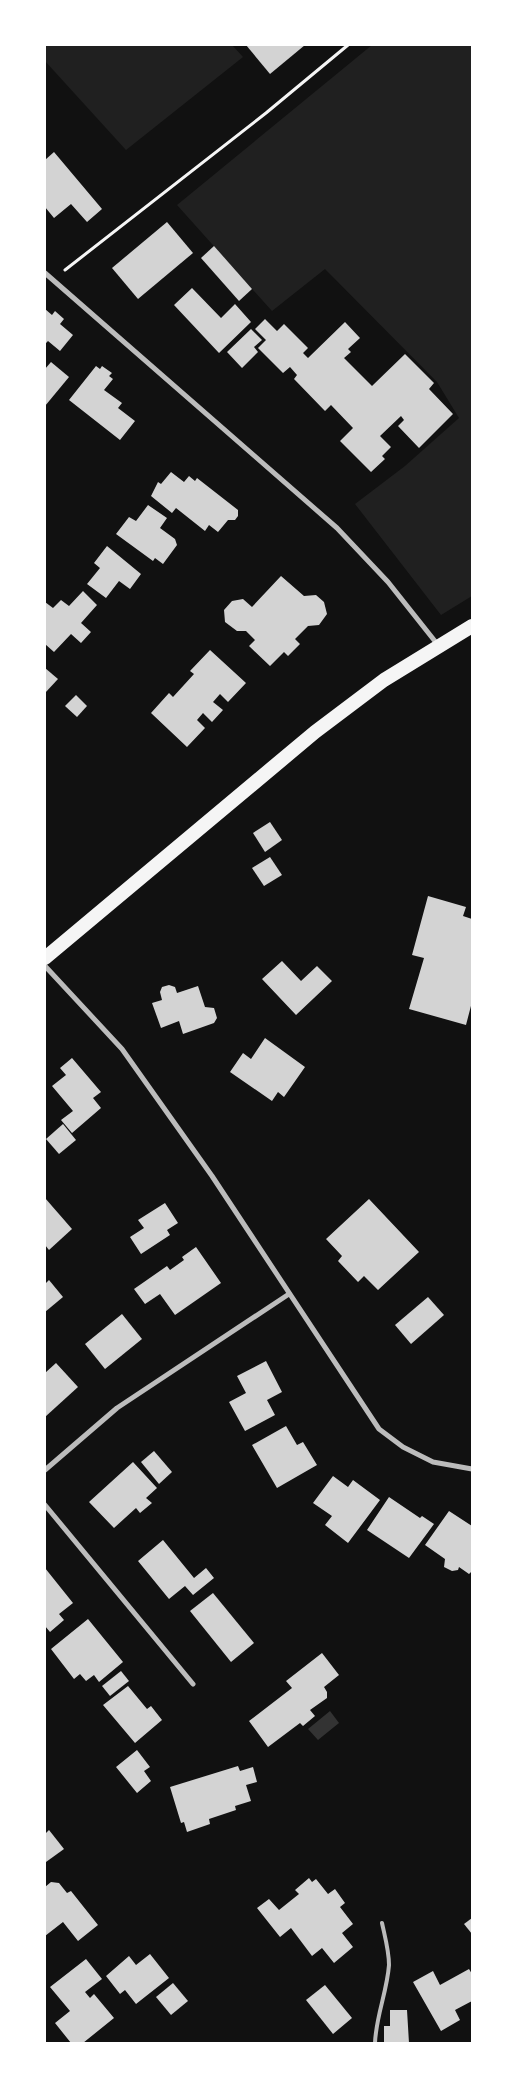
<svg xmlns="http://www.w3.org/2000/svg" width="517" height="2088" font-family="Spectral,serif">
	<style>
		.green { fill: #202020 }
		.water { fill: #333 }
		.building { fill: #d3d3d3 }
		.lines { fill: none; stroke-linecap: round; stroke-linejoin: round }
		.path { stroke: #f5f5f5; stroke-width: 3 }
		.service { stroke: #bcbcbc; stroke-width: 4 }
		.minor { stroke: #bcbcbc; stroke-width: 5 }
		.trunk { stroke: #f5f5f5; stroke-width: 14 }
	</style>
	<rect width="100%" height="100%" fill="#111"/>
	<g class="green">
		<polygon points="45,45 232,45 243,57 126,150 45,61"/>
		<polygon points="372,45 472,45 472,596 441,615 355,504 405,466 459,418 437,382 325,269 272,311 177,205"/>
	</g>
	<polygon class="water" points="330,1711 339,1723 318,1740 308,1729"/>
	<g class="building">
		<polygon points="246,45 305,45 270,74"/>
		<polygon points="54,152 102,209 87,222 71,204 54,218 45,207 45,160"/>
		<polygon points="167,222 193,253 138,299 112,268"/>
		<polygon points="214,246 252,289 239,301 201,258"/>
		<polygon points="192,288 221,318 235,304 251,322 219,353 174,305"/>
		<polygon points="45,309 52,315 55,311 64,319 60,324 73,335 60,351 48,341 45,344"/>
		<polygon points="265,319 277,331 284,324 308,348 303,353 308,358 345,322 360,338 348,349 351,352 344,358 372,386 405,354 434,383 429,389 453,414 419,448 398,426 404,420 401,416 380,436 391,447 382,456 385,459 371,472 340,441 353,428 331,405 325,411 294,379 297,375 290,367 283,373 258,348 266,340 255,329"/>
		<polygon points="251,329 262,340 254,347 258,352 242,368 227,352"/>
		<polygon points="51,362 69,377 45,406 45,369"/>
		<polygon points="96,366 100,369 102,366 112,373 109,376 113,379 104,390 122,403 118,408 135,421 120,440 69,400"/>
		<polygon points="171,472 184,482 189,476 195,481 197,478 238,510 238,516 235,520 228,520 218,532 209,525 205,531 176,508 172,513 151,496 158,482 161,484"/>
		<polygon points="148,505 167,518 160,528 175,539 177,545 163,564 155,558 153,561 116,534 129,517 136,521"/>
		<polygon points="107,546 141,574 130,589 119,581 106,598 87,584 100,568 94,563"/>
		<polygon points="281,576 304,596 316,595 324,602 327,614 319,625 308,626 295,639 300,644 288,656 284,652 270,666 249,646 255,640 246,631 237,631 225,622 224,610 232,601 243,599 252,607"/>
		<polygon points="83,591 97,605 81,623 91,632 81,643 71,634 54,652 45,644 45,602 53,608 61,600 69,606"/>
		<polygon points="210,650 246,683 228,702 220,694 213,702 223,710 212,722 203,713 197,720 205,728 187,747 151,713 169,693 173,697 194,674 190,671"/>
		<polygon points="45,668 58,679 45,693"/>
		<polygon points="76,695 87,706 77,717 65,706"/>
		<polygon points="270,822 282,840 265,852 253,833"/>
		<polygon points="270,857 282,875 264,886 252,868"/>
		<polygon points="428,896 466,907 463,916 472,919 472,1002 466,1025 409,1009 424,958 412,955"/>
		<polygon points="282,961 301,981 317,966 332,981 296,1015 262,979"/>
		<polygon points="169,985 175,987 177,993 198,986 205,1007 214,1008 217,1018 214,1023 183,1034 179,1021 161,1028 152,1003 162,1000 160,992 162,987"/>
		<polygon points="265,1038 305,1067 284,1097 278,1092 272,1101 230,1072 243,1053 251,1059"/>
		<polygon points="72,1058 101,1092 93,1098 101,1108 72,1133 61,1120 73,1111 52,1086 66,1075 60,1068"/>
		<polygon points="63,1124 76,1140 59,1154 46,1139"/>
		<polygon points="45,1198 72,1229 49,1250 45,1245"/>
		<polygon points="369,1199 419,1252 378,1290 364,1276 358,1282 338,1261 342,1256 326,1239"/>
		<polygon points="165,1203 178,1223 167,1230 170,1235 141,1254 130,1237 144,1228 138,1220"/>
		<polygon points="196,1247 221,1283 175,1315 160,1294 145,1304 134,1289 167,1266 170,1270 184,1260 182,1257"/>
		<polygon points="49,1280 63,1297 45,1312 45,1284"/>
		<polygon points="428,1297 444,1315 411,1344 395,1325"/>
		<polygon points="122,1314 142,1339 105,1369 85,1344"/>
		<polygon points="266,1361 282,1392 267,1400 275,1415 245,1431 229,1402 246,1393 237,1376"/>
		<polygon points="56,1363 78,1387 45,1417 45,1373"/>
		<polygon points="286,1426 297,1445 303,1442 317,1465 277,1488 252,1445"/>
		<polygon points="154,1451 172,1472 159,1484 141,1462"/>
		<polygon points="133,1462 157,1488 146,1498 152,1503 140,1513 136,1508 114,1528 89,1502"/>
		<polygon points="333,1476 348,1487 353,1480 380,1500 348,1543 325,1525 332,1516 313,1503"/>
		<polygon points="389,1497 420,1518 422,1516 434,1524 409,1558 367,1530"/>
		<polygon points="449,1511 472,1526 472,1571 469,1574 459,1567 458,1570 452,1571 444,1567 445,1559 425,1545"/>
		<polygon points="163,1540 194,1578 206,1568 214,1578 193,1595 185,1586 169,1599 138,1561"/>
		<polygon points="45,1568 73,1603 59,1614 64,1620 50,1632 45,1626"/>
		<polygon points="213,1593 254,1643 231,1662 190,1611"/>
		<polygon points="88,1619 123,1662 99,1682 94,1675 86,1681 80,1674 74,1679 51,1649"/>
		<polygon points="322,1653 339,1675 324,1687 327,1692 327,1698 310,1710 315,1716 303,1726 300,1723 268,1747 249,1721 292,1688 286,1681"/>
		<polygon points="121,1671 129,1681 110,1696 102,1686"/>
		<polygon points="128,1686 147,1709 151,1706 162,1720 135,1743 103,1705"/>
		<polygon points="137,1750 150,1767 144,1771 151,1781 137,1793 116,1767"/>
		<polygon points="238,1766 240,1771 253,1767 257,1782 246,1785 251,1801 235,1806 236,1810 209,1819 210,1824 187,1832 184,1822 181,1823 170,1787"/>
		<polygon points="49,1830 64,1849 46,1862 45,1834"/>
		<polygon points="309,1878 312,1882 316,1879 328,1894 335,1889 345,1903 340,1907 353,1924 342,1933 353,1947 334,1963 322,1948 312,1956 291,1928 280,1937 257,1908 269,1899 279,1910 299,1894 295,1890"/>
		<polygon points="51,1882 59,1883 67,1893 71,1891 98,1925 78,1941 63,1922 45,1936 45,1887"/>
		<polygon points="472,1918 472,1934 464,1924"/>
		<polygon points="150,1954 169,1978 136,2004 125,1990 120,1994 106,1976 129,1956 136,1965"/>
		<polygon points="86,1959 102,1979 85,1992 90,1998 94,1994 114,2018 83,2043 71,2043 55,2023 70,2011 50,1987"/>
		<polygon points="469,1969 472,1974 472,2001 455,2010 460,2020 441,2031 413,1982 433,1971 440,1985"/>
		<polygon points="173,1983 188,2001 171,2015 156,1997"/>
		<polygon points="325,1985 352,2018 333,2034 306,2000"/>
		<polygon points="390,2010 407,2010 409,2043 384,2043 384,2026 390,2026"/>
	</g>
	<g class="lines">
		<polyline class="path" points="65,270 266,113 348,45"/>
		<path class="service" d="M 375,2043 C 376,2016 387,1992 389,1965 C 389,1951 385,1937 382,1923"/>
		<g class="minor">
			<polyline points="45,273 337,528 388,582 438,645"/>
			<polyline points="45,966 122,1049 212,1176 379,1429 403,1447 433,1462 472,1469"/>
			<polyline points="45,1470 117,1408 289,1294"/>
			<polyline points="45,1505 193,1684"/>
		</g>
		<polyline class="trunk" points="45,958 315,732 384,680 472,626"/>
	</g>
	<rect width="517" height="2088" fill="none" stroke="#ffffff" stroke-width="92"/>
</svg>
